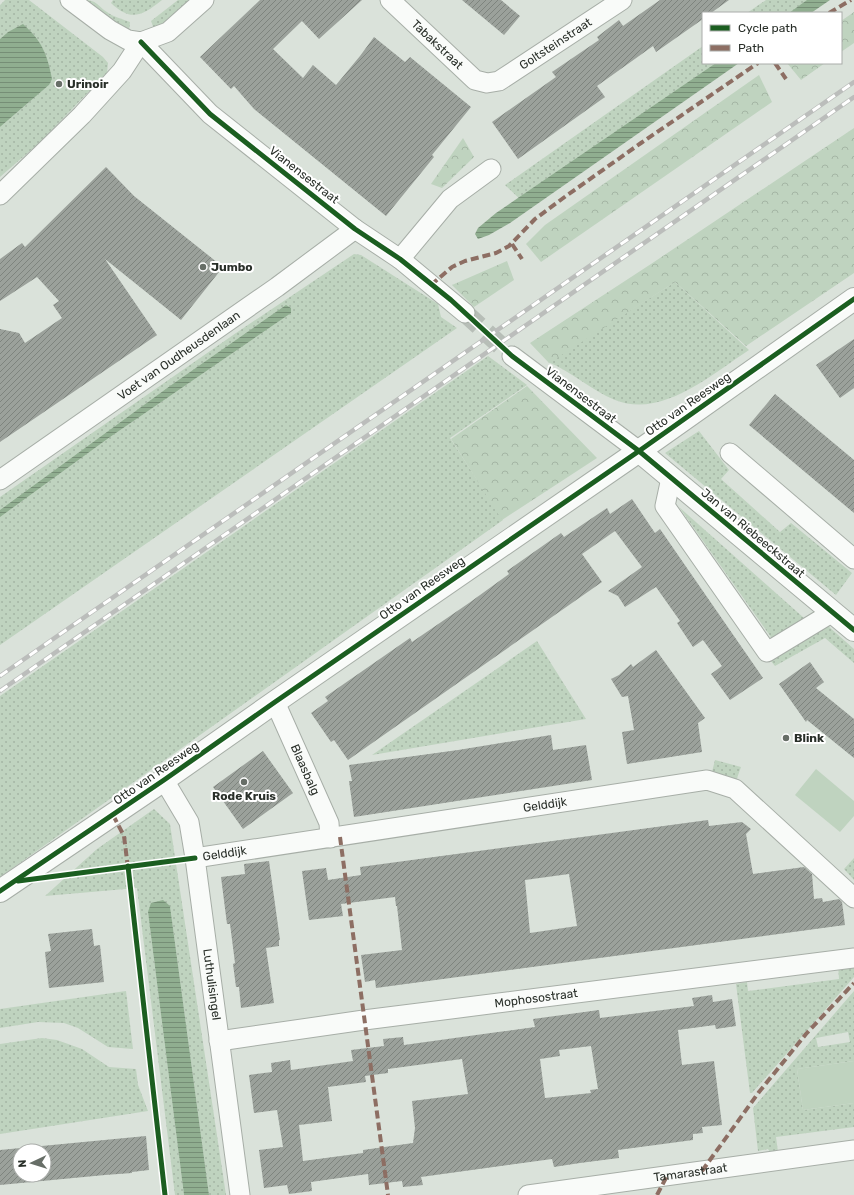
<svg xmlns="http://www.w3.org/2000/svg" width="854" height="1195" font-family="Rubik,sans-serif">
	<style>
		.grass { fill: url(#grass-dots); fill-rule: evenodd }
		.forest { fill: url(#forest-crowns) }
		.pitch { fill: #bfd3bf }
		.water { fill: url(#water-rules) }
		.building { fill: url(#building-hatch); fill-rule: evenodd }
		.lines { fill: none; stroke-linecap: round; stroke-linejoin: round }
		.street-tunnel { stroke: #b7beb7; stroke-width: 19; stroke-dasharray: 19 10; stroke-linecap: butt }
		.street-casing { stroke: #a7aea7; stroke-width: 21 }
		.secondary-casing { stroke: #a7aea7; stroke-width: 24 }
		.street { stroke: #f9fbf9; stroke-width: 19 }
		.secondary { stroke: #f9fbf9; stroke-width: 22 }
		.rail-casing { stroke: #bbbdbb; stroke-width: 4.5 }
		.rail { stroke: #fff; stroke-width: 3; stroke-dasharray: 9; stroke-linecap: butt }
		.quiet { stroke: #8d6e63; stroke-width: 4; stroke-dasharray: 8 4; stroke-linecap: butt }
		.cycleway-casing { stroke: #fff; stroke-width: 8 }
		.cycleway { stroke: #1b5e20; stroke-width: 5 }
		.poi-dot { fill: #676e67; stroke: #fff; stroke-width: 1.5 }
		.labels { text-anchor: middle; stroke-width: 4; stroke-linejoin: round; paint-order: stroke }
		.street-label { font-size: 12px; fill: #292f29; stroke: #fff }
		.poi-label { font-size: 12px; font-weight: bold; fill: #292f29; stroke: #fff; text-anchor: start }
	</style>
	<defs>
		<pattern id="grass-dots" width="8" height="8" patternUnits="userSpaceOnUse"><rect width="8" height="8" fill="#bfd3bf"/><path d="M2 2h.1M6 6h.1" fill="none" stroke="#a4b5a4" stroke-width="1.8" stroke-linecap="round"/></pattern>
		<pattern id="forest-crowns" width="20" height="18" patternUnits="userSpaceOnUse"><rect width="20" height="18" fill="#bfd3bf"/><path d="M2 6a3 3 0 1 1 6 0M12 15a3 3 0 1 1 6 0" fill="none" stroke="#a4b5a4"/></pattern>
		<pattern id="water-rules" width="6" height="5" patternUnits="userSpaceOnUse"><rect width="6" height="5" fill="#90ae90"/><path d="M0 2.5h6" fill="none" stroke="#768e76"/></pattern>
		<pattern id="building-hatch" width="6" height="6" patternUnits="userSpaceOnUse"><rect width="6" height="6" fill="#9ba19b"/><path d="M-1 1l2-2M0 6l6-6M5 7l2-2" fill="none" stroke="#7e847e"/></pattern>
	</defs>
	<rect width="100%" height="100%" fill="#dae2da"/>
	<g class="grass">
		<polygon points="5,0 29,0 103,57 108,63 107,73 38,144 0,177 0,127 49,85 14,30 8,32 0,39 0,5"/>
		<path d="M 80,0 C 98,0 94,3 107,12 C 113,17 123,19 130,22 L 129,31 Z"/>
		<path d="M 113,0 L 162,0 C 142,16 131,22 111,3 Z"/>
		<polygon points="178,0 194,0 177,15 154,29 151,21"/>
		<polygon points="766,0 827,0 808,13 747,13"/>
		<polygon points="703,46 703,63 735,63 526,205 505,185"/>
		<polygon points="354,254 361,255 438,304 441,317 457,328 0,645 0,497 236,333"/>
		<path d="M 675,282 L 749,350 C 712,374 662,419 615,400 C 591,390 572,372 548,362 Z"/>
		<polygon points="488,356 527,385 450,438 503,520 0,877 0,696"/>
		<polygon points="699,431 729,470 721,479 780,532 791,523 852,573 836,595 665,453"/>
		<polygon points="679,507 804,618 773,640"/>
		<polygon points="828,626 854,649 854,663 825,638 775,666 770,660"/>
		<polygon points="537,641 586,719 372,755"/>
		<polygon points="715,760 741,767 736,781 712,772"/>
		<polygon points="154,809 170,824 226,1195 209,1195 170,906 148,912 184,1195 175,1195 137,888 45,896 97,849"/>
		<polygon points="854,858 854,880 844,869"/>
		<polygon points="854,961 854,977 752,1093 750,1093 736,984 747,982 748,991 839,979 838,964"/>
		<polygon points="126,991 133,1049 108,1047 78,1028 64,1023 38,1022 0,1028 0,1009"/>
		<path d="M 854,991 L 854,1061 L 797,1069 L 803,1110 L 854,1103 L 854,1127 L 776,1137 L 778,1152 L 770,1152 L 768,1149 L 758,1151 L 753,1108 ZM 848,1032 L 850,1042 L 818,1047 L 816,1038 Z"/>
		<polygon points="42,1038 57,1040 82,1049 109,1067 136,1069 138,1085 148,1111 0,1134 0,1044"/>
	</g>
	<g class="forest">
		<polygon points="854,12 854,43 841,52 841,21"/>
		<polygon points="787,63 825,63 801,80"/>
		<polygon points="759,75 772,102 541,262 526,244 545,225"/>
		<polygon points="854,128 854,273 746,346 675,282 549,363 530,343 654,262"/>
		<polygon points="463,138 474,157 442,188 431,184"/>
		<polygon points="507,261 514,280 474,307 452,285"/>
		<polygon points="527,386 597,458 502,520 451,439"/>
	</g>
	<g class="pitch">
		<polygon points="816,769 854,801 854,816 840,832 795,795"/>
		<polygon points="854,1061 854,1103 803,1110 797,1069"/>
	</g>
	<g class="water">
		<polygon points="807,0 830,0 811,13 789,13"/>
		<path d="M 23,24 C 42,41 47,54 52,79 L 49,85 L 0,127 L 0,39 L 8,32 Z"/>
		<polygon points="716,63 739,63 510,223 489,235 478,239 475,234 478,228 496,213"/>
		<polygon points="286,305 291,308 291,313 110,437 0,517 0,510 170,386"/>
		<polygon points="163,900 170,906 209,1195 184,1195 148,912 151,903"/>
	</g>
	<g class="building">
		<polygon points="260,0 362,0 319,39 302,21 273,49 303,78 313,65 336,85 360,56 374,37 405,62 410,57 471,107 432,155 434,157 386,216 254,109 234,86 231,89 200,57"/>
		<polygon points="462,0 501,0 520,16 504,35"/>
		<polygon points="660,0 729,0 711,13 703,13 703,19 656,52 653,46 597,86 605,97 518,159 492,122 556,77 552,72 599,40 597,37 619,20 623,26"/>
		<polygon points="106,167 134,196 223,267 181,320 105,259 157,335 0,442 0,329 19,333 25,343 62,318 53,305 59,301 37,277 0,301 0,259 22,243 25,247"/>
		<polygon points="854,339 854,388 840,398 816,365"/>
		<polygon points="775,394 854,460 854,513 749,425"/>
		<polygon points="632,499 655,533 660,529 763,678 730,700 711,674 722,666 703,640 693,647 677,623 680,621 656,587 625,607 618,596 608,591 642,567 615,531 582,554 602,582 348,760 334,740 331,742 311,713 328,701 325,697 410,638 412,642 469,603 509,574 507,571 561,533 564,537 607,508 610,514"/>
		<polygon points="656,650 705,718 698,723 702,752 627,764 622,732 634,730 628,696 622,697 611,679 619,675 631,664 633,667"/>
		<polygon points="810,662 824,682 816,688 854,719 854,758 807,720 806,722 779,684"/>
		<polygon points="551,735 553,750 586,745 592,780 354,817 349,781 352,781 349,765 458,750"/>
		<polygon points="263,751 293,793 243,829 213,787"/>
		<path d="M 708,820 L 709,826 L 742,822 L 751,829 L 746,834 L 753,874 L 804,867 L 812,874 L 814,899 L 822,898 L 823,902 L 839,899 L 842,902 L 845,925 L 376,988 L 375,980 L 365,982 L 361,955 L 402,950 L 397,906 L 396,906 L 395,897 L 341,904 L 343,916 L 309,920 L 302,871 L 326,868 L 328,880 L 361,875 L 360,867 ZM 569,874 L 577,926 L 530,933 L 525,880 Z"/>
		<polygon points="269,861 280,940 279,940 279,946 266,948 274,1003 241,1008 239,987 236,987 233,964 235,963 230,924 227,924 221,877 245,874 244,864"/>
		<polygon points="92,929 94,946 100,945 104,982 49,988 45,952 51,951 48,934"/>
		<path d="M 712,995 L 713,1002 L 732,999 L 736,1026 L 716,1029 L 715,1025 L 678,1030 L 682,1065 L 714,1061 L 722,1125 L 702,1127 L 703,1133 L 693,1134 L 693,1140 L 618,1150 L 619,1158 L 580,1163 L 554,1167 L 552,1159 L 421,1177 L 423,1185 L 403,1187 L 402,1181 L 369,1185 L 368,1174 L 311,1182 L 312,1191 L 289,1194 L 287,1185 L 264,1188 L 259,1150 L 283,1147 L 277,1110 L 254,1113 L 249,1075 L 272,1072 L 271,1063 L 290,1060 L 291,1070 L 353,1061 L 351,1050 L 384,1046 L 383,1039 L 403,1037 L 404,1045 L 498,1032 L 535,1027 L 533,1019 L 599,1010 L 600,1018 L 694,1006 L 692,998 ZM 591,1046 L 598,1089 L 590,1090 L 591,1093 L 545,1098 L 540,1059 L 560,1056 L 559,1050 ZM 462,1059 L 468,1094 L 412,1101 L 415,1128 L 413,1143 L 363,1150 L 363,1153 L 303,1161 L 299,1125 L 332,1121 L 328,1087 L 366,1082 L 365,1076 L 388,1073 L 388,1069 Z"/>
		<path d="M 146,1136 L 149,1170 L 132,1172 L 132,1173 L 105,1175 L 0,1185 L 0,1150 ZM 20,1151 L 44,1151 L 44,1175 L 20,1175 Z"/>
	</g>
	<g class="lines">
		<polyline class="street-tunnel" points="465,313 512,356"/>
		<defs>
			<g id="street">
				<polyline points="70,0 110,30 128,40 141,42 168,32 204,0"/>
				<path id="s1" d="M 390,0 L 475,80 L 487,83 L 499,81 L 622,0"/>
				<polyline points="141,42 210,114 355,229 400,259 465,313"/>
				<polyline points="0,195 82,115 122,71 141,42"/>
				<polyline points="400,259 450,199 491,169"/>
				<polyline points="512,356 639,451"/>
				<polyline points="730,453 854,559"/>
				<polyline points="671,478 665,506 767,652 833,612"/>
				<path id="s2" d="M 0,480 L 277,287 L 355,229"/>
				<path id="s3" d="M 275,702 L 329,823 L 330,838"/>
				<path id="s4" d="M 164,780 L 189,822 L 195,858 L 240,1195"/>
				<path id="s5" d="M 195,858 L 707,780 L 735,789 L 854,898"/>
				<path id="s6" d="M 219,1041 L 364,1020 L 854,958"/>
				<path id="s7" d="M 528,1195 L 854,1150"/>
			</g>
			<g id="secondary">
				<polyline points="639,451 854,630"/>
				<polyline points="0,891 164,780 275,702 639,451 854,299"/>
			</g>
		</defs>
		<use href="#street" class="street-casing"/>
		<use href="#secondary" class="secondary-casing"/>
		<use href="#street" class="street"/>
		<use href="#secondary" class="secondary"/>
		<defs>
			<g id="rail">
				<polyline points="0,676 854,82"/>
				<polyline points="0,691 854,97"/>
			</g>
		</defs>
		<use href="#rail" class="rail-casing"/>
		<use href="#rail" class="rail"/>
		<g class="quiet">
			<polyline points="829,13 851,0"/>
			<polyline points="775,63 786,79"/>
			<polyline points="512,244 522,259"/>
			<polyline points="431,285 452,267 465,261 496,253 509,246 535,219 566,196 641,143 758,63"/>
			<polyline points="113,815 124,836 128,868"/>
			<polyline points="340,837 388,1195"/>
			<polyline points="702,1171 759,1092 806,1034 854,983"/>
			<polyline points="657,1195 667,1176"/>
		</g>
		<defs>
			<g id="cycleway">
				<polyline points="141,42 210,114 355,229 400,259 451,300 512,356 639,451 854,630"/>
				<polyline points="128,866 165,1195"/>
				<polyline points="18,881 195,858"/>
				<polyline points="0,891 164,780 275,702 639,451 854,299"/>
			</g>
		</defs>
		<use href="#cycleway" class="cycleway-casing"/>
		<use href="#cycleway" class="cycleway"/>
	</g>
	<g class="poi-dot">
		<circle cx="59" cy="84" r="4"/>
		<circle cx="203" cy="267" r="4"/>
		<circle cx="786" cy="738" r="4"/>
		<circle cx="244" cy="782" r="4"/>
	</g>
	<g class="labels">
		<g class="street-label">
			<text dy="4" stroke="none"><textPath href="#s1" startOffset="65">Tabakstraat</textPath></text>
			<text dy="4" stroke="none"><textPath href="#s1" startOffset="209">Goltsteinstraat</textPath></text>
			<text transform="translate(304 175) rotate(38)" y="4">Vianensestraat</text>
			<text dy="4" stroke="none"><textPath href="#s2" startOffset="218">Voet van Oudheusdenlaan</textPath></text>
			<text transform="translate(581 395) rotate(37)" y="4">Vianensestraat</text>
			<text transform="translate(688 404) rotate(-35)" y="4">Otto van Reesweg</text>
			<text transform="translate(753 533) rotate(40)" y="4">Jan van Riebeeckstraat</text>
			<text transform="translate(422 588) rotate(-35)" y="4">Otto van Reesweg</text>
			<text dy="4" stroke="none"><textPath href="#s3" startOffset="74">Blaasbalg</textPath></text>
			<text transform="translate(156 773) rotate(-35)" y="4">Otto van Reesweg</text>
			<text dy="4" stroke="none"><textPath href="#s5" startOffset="354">Gelddijk</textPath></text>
			<text dy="4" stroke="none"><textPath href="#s5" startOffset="30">Gelddijk</textPath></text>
			<text dy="4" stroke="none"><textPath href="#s4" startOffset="213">Luthulisingel</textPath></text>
			<text dy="4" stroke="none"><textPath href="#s6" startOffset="320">Mophosostraat</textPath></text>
			<text dy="4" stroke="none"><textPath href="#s7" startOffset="164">Tamarastraat</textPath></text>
		</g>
		<g class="poi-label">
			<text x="67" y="88">Urinoir</text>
			<text x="211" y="271">Jumbo</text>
			<text x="794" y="742">Blink</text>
			<text x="244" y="800" text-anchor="middle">Rode Kruis</text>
		</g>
	</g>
	<rect x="702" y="12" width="140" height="52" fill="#ffffff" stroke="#a9aca9"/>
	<rect x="710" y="25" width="20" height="6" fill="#1b5e20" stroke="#a9aca9"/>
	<text x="738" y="32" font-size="12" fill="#292f29">Cycle path</text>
	<rect x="710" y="45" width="20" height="6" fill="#8d6e63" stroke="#a9aca9"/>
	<text x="738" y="52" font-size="12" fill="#292f29">Path</text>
	<g transform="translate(32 1163) rotate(266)"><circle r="19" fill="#ffffff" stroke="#a9aca9"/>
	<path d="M0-3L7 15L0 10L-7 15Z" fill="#676e67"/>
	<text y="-6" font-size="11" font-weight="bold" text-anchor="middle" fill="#292f29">N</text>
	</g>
</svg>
